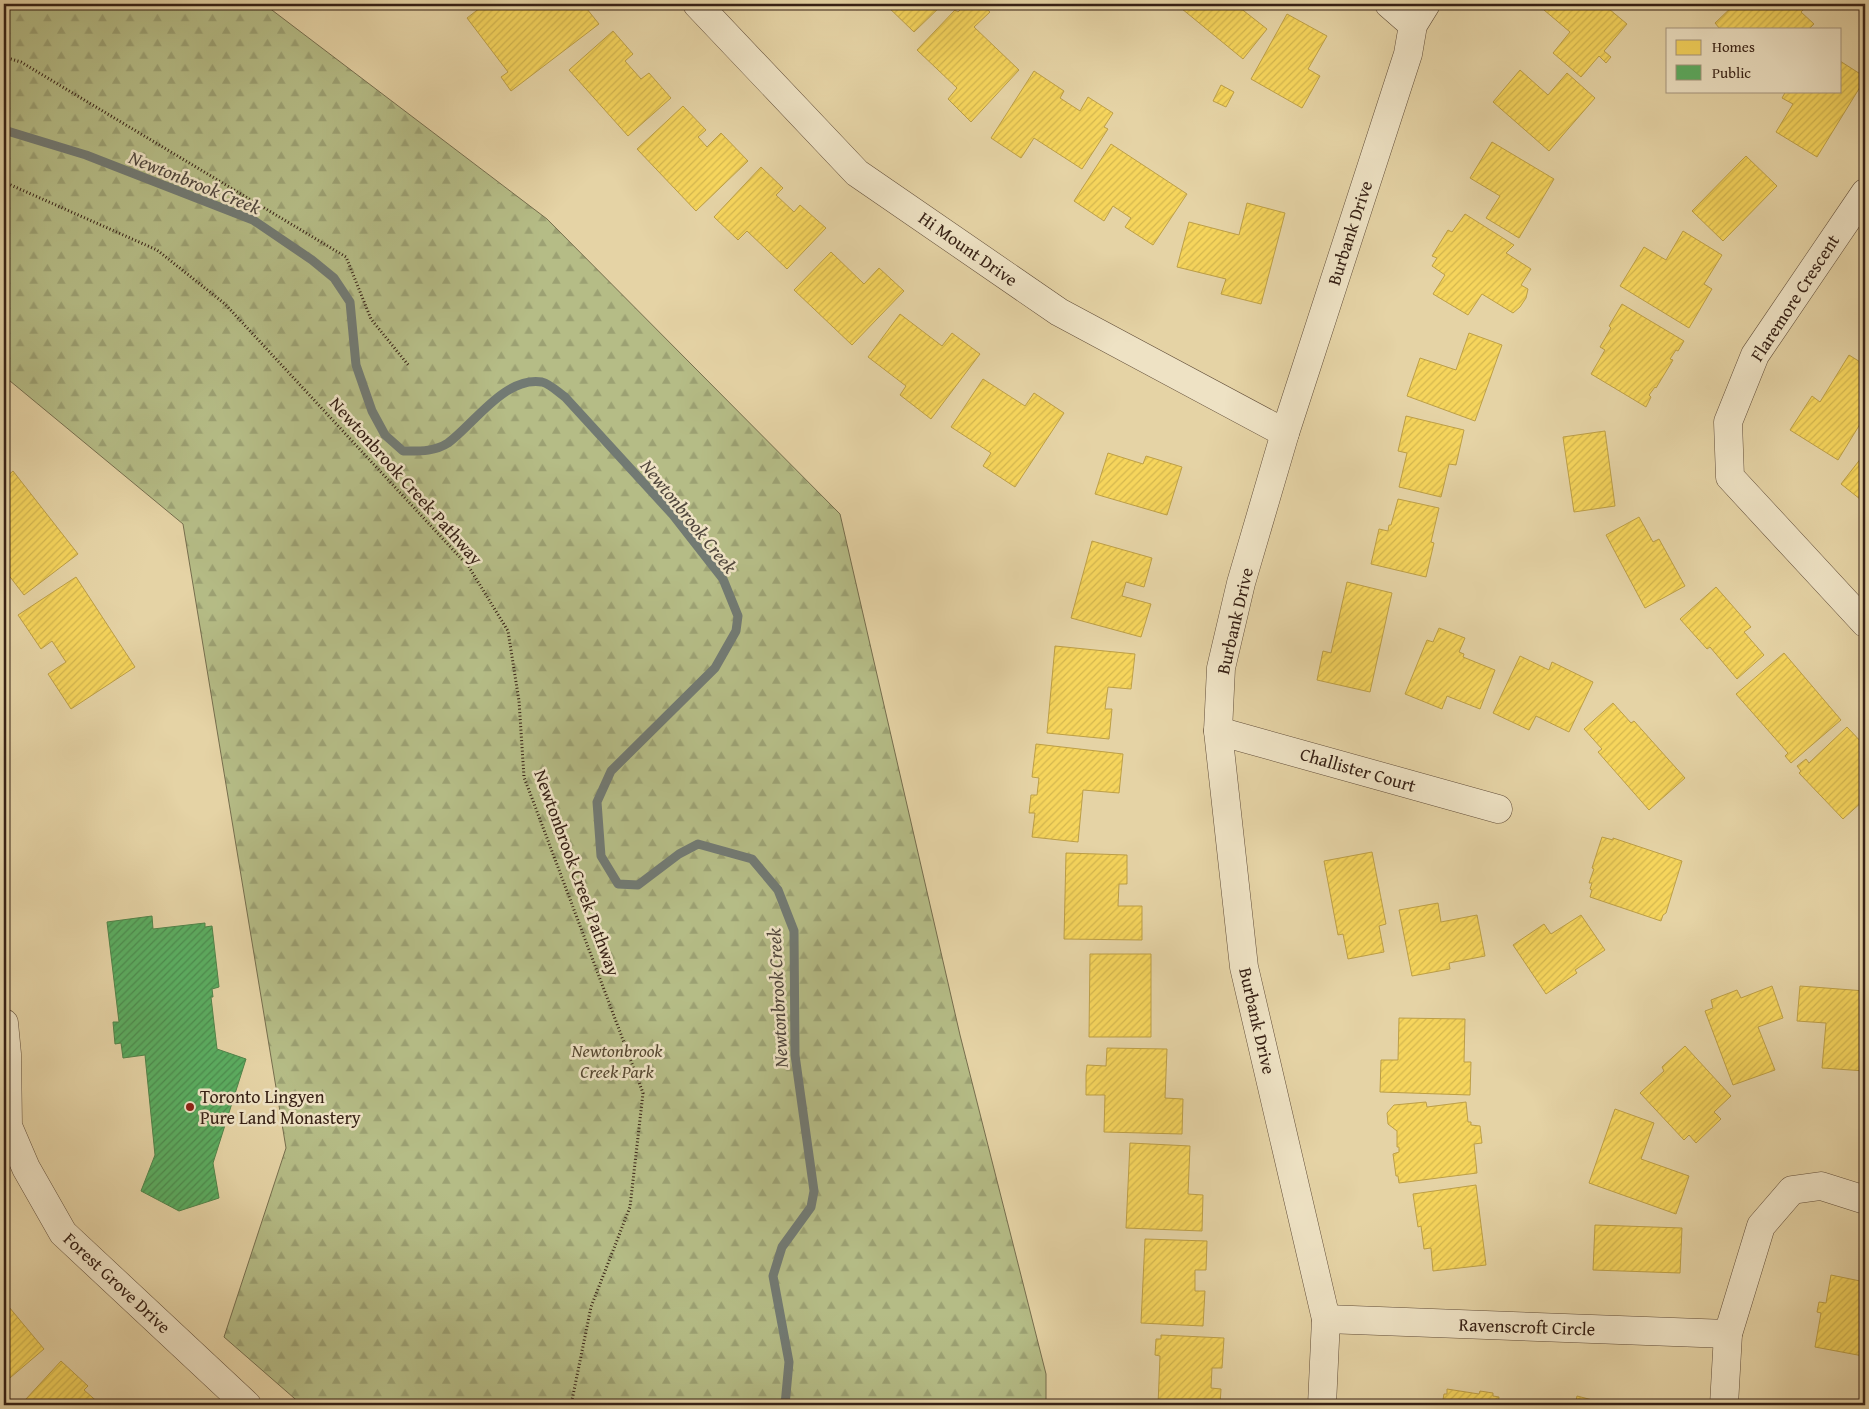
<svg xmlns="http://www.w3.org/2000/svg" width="1869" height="1409" font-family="'Gentium Book Plus',serif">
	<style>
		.forest { fill: url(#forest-firs); stroke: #766e4e }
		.homes { fill: url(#homes-hatch); stroke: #bd9f47 }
		.public { fill: url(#public-hatch); stroke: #50844a }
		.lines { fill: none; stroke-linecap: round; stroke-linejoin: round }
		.stream { stroke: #727a73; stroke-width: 9 }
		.minor-casing { stroke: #624e39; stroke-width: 29 }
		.path { stroke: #372115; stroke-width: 3; stroke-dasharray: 1 2.5; stroke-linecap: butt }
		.minor { stroke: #eee2c4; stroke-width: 28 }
		.poi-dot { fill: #8f2418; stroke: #eee2c4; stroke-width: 2 }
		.labels { text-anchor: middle; stroke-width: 5; stroke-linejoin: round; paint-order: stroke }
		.street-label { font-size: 18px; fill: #372115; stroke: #eee2c4 }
		.park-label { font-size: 18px; font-style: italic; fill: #564831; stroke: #eee2c4 }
		.poi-label { font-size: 18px; fill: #372115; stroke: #eee2c4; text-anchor: start }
		.water-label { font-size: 19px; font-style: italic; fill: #50463c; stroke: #eee2c4 }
	</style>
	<defs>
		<pattern id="forest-firs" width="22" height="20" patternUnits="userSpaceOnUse" patternTransform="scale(1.25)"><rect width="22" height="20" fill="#b5bc86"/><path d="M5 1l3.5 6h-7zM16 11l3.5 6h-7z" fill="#9ca173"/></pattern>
		<pattern id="homes-hatch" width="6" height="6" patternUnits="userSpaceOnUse" patternTransform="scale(1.25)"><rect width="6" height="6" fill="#f6d55c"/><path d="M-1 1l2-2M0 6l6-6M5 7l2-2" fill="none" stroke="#d4b74f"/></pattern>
		<pattern id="public-hatch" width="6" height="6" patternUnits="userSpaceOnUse" patternTransform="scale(1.25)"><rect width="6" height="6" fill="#5aae61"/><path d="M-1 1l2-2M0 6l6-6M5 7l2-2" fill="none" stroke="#4b8d4f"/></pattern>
	</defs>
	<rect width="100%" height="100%" fill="#e5d3a5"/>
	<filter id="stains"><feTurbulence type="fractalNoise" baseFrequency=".004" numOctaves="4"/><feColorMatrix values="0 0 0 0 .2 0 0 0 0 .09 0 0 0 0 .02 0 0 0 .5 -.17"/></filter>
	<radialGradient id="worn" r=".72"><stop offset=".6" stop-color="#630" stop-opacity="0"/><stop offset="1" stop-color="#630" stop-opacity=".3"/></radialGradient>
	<polygon class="forest" points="4,4 264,4 547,219 840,514 960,1035 1046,1374 1046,1405 302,1405 224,1337 286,1148 183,524 4,376"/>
	<g class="homes">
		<polygon points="485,4 566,4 567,6 570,4 583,4 599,24 511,91 501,77 508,72 467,18"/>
		<polygon points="850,4 864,4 857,10"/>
		<polygon points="885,4 943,4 914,32"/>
		<polygon points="966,4 981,4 990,12 974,27 1019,70 971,122 948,99 957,88 917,50 955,10 958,12"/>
		<polygon points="1176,4 1235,4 1267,29 1243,59"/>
		<polygon points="1549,4 1603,4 1627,24 1604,51 1611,57 1606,63 1599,56 1581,77 1553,53 1570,32 1544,10"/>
		<polygon points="1735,4 1801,4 1805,8 1801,12 1814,24 1809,29 1720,29 1715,23"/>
		<polygon points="1287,14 1327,36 1308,69 1320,76 1302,108 1251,79"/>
		<polygon points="613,31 633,54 625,61 641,79 649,73 671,98 628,136 569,70"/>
		<polygon points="1840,61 1865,77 1865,79 1817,157 1776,132 1793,104 1782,98 1786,91 1840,91"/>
		<polygon points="1520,70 1548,95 1567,73 1595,98 1549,151 1493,102"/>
		<polygon points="1034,71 1064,91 1060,98 1080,111 1088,97 1113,113 1104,127 1108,129 1082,169 1034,138 1021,158 991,138"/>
		<polygon points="1221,85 1234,92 1226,107 1213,101"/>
		<polygon points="683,106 706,130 698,137 707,147 721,133 748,161 696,211 637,149"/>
		<polygon points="1492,142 1554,179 1519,238 1486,218 1500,196 1470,178"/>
		<polygon points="1111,144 1187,194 1153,245 1125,227 1131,218 1113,206 1104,221 1074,201"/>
		<polygon points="1746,156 1777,186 1723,241 1692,211"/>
		<polygon points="761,167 783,188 776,195 794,212 800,205 826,228 787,269 747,231 738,240 714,217"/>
		<polygon points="1247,203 1285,213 1261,304 1221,294 1226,279 1177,267 1189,222 1239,235"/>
		<polygon points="1465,214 1514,245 1506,253 1531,269 1521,285 1528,289 1526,298 1520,307 1513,313 1482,294 1468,315 1433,294 1445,275 1432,266 1437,258 1432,256 1448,230 1452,232"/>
		<polygon points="1683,231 1722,255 1704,284 1712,289 1689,328 1620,286 1644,247 1666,260"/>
		<polygon points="831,252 864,284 879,268 904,291 852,345 794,290"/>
		<polygon points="1622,304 1684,341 1678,351 1676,350 1670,359 1673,360 1656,388 1655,387 1649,395 1651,397 1646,407 1591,374 1605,350 1600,347 1611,328 1609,326"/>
		<polygon points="900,314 942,346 952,333 980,354 931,419 900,395 906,386 868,357"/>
		<polygon points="1469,333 1502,345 1475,421 1407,396 1420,358 1456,370"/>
		<polygon points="1849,355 1865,365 1865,416 1838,460 1790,430 1812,396 1820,402"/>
		<polygon points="983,379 1025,406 1034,393 1064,413 1015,487 983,466 991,453 951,427"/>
		<polygon points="1406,416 1464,430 1456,465 1449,464 1441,497 1399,487 1407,453 1398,451"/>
		<polygon points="1605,431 1615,506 1574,512 1563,437"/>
		<polygon points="1108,453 1143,464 1146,456 1182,467 1167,515 1095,494"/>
		<polygon points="1865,453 1865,503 1841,484"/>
		<polygon points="13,471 78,554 24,595 4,569 4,479"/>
		<polygon points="1398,499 1439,508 1431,542 1434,543 1426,577 1371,564 1379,529 1388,531 1389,525 1391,525"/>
		<polygon points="1639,517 1653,542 1659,539 1685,586 1645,608 1606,535"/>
		<polygon points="1092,541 1152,558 1144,587 1126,582 1122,596 1151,604 1141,637 1071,618"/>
		<polygon points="76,577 135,667 71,709 48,674 66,662 52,641 41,649 18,615"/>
		<polygon points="1347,582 1392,593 1370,692 1317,680 1323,651 1331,653"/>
		<polygon points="1716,587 1751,627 1744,632 1764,655 1737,679 1710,647 1707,649 1680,619"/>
		<polygon points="1439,628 1465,638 1459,652 1464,654 1463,657 1495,670 1480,709 1447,696 1442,709 1405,694 1427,640 1433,642"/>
		<polygon points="1055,646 1135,654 1131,689 1108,687 1105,709 1112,709 1109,739 1047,733"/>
		<polygon points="1784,653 1841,720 1791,763 1785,756 1788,753 1736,694"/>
		<polygon points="1520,656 1549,670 1552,662 1593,682 1569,732 1536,716 1529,730 1493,713"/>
		<polygon points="1613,703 1631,723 1634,721 1685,778 1649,810 1598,752 1602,749 1584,729"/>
		<polygon points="1847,727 1865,746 1865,801 1864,800 1843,819 1799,773 1801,771 1797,766 1806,759 1809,763"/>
		<polygon points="1036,744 1123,754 1119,793 1083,790 1078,842 1032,837 1035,813 1029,813 1031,795 1037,795 1039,778 1032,777"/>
		<polygon points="1602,837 1613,840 1613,838 1682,861 1666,913 1663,915 1661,921 1590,897 1592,890 1590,889 1592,883 1589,883 1594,869 1592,868"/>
		<polygon points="1372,852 1386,924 1379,926 1384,952 1348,959 1343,934 1338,935 1324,861"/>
		<polygon points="1066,853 1127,855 1127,884 1119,884 1118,906 1142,906 1142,940 1064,939"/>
		<polygon points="1438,903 1441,922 1477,915 1485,956 1449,963 1450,969 1412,976 1399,910"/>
		<polygon points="1581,915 1605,950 1575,970 1577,973 1546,994 1513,945 1544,924 1551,934"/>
		<polygon points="1090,954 1151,954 1151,1037 1089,1037"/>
		<polygon points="1772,986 1783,1018 1758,1027 1775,1070 1733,1085 1705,1011 1713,1008 1711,1000 1737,990 1741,998"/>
		<polygon points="1800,986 1865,991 1865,1071 1822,1068 1826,1023 1797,1021"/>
		<polygon points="1399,1018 1465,1019 1464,1062 1471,1062 1470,1095 1380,1092 1381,1060 1398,1060"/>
		<polygon points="1685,1046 1731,1096 1714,1112 1721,1119 1696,1143 1689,1135 1684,1140 1640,1093 1664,1071 1662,1067"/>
		<polygon points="1107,1048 1167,1049 1165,1098 1183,1099 1182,1134 1104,1132 1105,1095 1086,1095 1086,1074 1087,1065 1106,1066"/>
		<polygon points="1426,1102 1427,1107 1466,1102 1468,1122 1471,1122 1471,1125 1480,1126 1482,1143 1474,1144 1477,1173 1399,1183 1398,1176 1396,1176 1393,1154 1399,1152 1399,1147 1397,1147 1397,1131 1388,1124 1387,1113 1394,1105"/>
		<polygon points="1615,1109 1654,1123 1641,1159 1689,1176 1676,1214 1589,1183"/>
		<polygon points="1130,1143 1190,1146 1188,1194 1203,1195 1202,1231 1126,1228"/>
		<polygon points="1476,1185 1486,1265 1433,1271 1431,1248 1424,1249 1421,1226 1418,1227 1413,1194"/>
		<polygon points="1595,1225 1682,1228 1680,1273 1593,1270"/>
		<polygon points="1145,1239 1207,1241 1206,1270 1195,1270 1195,1291 1205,1291 1203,1326 1141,1323"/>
		<polygon points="1831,1275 1865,1282 1865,1340 1863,1356 1815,1347 1821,1313 1817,1312 1819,1302 1826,1303"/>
		<polygon points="4,1301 44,1349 4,1383"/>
		<polygon points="1161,1335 1224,1338 1222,1368 1212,1368 1211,1388 1221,1389 1220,1405 1158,1405 1160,1356 1155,1355 1156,1339 1161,1339"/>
		<polygon points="61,1361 88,1386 84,1390 101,1405 32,1405 26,1399"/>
		<polygon points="1447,1389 1479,1394 1480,1391 1493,1393 1493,1396 1499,1397 1498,1405 1442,1405 1444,1394 1447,1394"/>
		<polygon points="1577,1396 1612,1405 1575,1405"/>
	</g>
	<polygon class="public" points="152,916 153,929 205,923 205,927 212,926 219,987 212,989 213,997 211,997 217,1049 246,1059 213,1163 219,1198 179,1211 141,1191 155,1155 145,1055 123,1058 121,1043 115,1044 113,1022 119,1022 107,922"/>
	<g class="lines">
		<path class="stream" d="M 4,130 L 86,155 L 253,220 L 312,260 L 334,278 L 350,302 L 356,365 L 372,411 L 385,435 L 403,451 C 419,451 434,452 448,443 C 474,424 505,376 542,382 C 550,384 558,392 565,397 L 673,515 L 723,579 L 738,616 L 736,631 L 715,668 L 611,771 L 597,802 L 601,856 L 618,884 L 638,885 L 679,854 L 698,844 L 752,859 L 778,890 L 794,931 L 795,1055 L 814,1191 L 811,1207 L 782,1247 L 773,1276 L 789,1362 L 785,1405"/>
		<defs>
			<g id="minor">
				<polyline points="697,4 857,173 1059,312 1285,433"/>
				<polyline points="1389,4 1413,25"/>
				<polyline points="1865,193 1755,355 1728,422 1730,477 1865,623"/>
				<polyline points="1218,731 1498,809"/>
				<polyline points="4,1023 7,1054 8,1126 26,1168 63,1233 247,1405"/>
				<polyline points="1326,1319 1728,1334"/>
				<polyline points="1322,1405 1326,1319 1244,967 1218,731 1221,668 1241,583 1285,433 1408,54 1413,25 1426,4"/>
				<polyline points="1724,1405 1728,1334 1761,1226 1792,1190 1821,1186 1865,1200"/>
			</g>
		</defs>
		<use href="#minor" class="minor-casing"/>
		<g class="path">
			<polyline points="4,57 21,62 346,257 371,319 409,366"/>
			<polyline points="4,182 157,250 225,304 469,567 508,631 519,701 524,777 643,1093 630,1207 591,1307 571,1405"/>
		</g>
		<use href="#minor" class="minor"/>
	</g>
	<circle class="poi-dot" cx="190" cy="1107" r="5"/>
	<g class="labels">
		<g class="street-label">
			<text transform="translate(1350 233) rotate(-72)" y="6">Burbank Drive</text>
			<text transform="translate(968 249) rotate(35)" y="6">Hi Mount Drive</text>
			<text transform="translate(1795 298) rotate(-57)" y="6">Flaremore Crescent</text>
			<text transform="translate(406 481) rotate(48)" y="6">Newtonbrook Creek Pathway</text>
			<text transform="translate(1235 621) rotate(-77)" y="6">Burbank Drive</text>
			<text transform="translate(1358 770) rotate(16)" y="6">Challister Court</text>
			<text transform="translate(577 873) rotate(70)" y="6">Newtonbrook Creek Pathway</text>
			<text transform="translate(1257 1021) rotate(77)" y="6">Burbank Drive</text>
			<text transform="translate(117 1283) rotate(43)" y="6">Forest Grove Drive</text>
			<text transform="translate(1527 1327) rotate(2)" y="6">Ravenscroft Circle</text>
		</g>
		<g class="park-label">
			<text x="617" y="1057">Newtonbrook<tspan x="617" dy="21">Creek Park</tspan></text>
		</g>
		<g class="poi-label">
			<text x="200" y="1103">Toronto Lingyen<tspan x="200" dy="21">Pure Land Monastery</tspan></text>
		</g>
		<g class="water-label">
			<text transform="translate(195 182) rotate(22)" y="7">Newtonbrook Creek</text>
			<text transform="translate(689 516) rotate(51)" y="7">Newtonbrook Creek</text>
			<text transform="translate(777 998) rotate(-93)" y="7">Newtonbrook Creek</text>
		</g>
	</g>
	<rect width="1869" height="1409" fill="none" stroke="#e5d3a5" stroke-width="20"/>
	<rect x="5" y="5" width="1859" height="1399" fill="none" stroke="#372115" stroke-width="2.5"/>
	<rect x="10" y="10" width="1849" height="1389" fill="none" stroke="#372115"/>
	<rect x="1666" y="28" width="175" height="65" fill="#eee2c4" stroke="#a5957e"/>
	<rect x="1676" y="40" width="25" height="15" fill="#f6d55c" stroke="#a5957e"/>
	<text x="1712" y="52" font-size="15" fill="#372115">Homes</text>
	<rect x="1676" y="65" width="25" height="15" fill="#5aae61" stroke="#a5957e"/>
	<text x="1712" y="78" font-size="15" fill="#372115">Public</text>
	<rect width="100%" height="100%" filter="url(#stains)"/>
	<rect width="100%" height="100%" fill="url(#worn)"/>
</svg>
